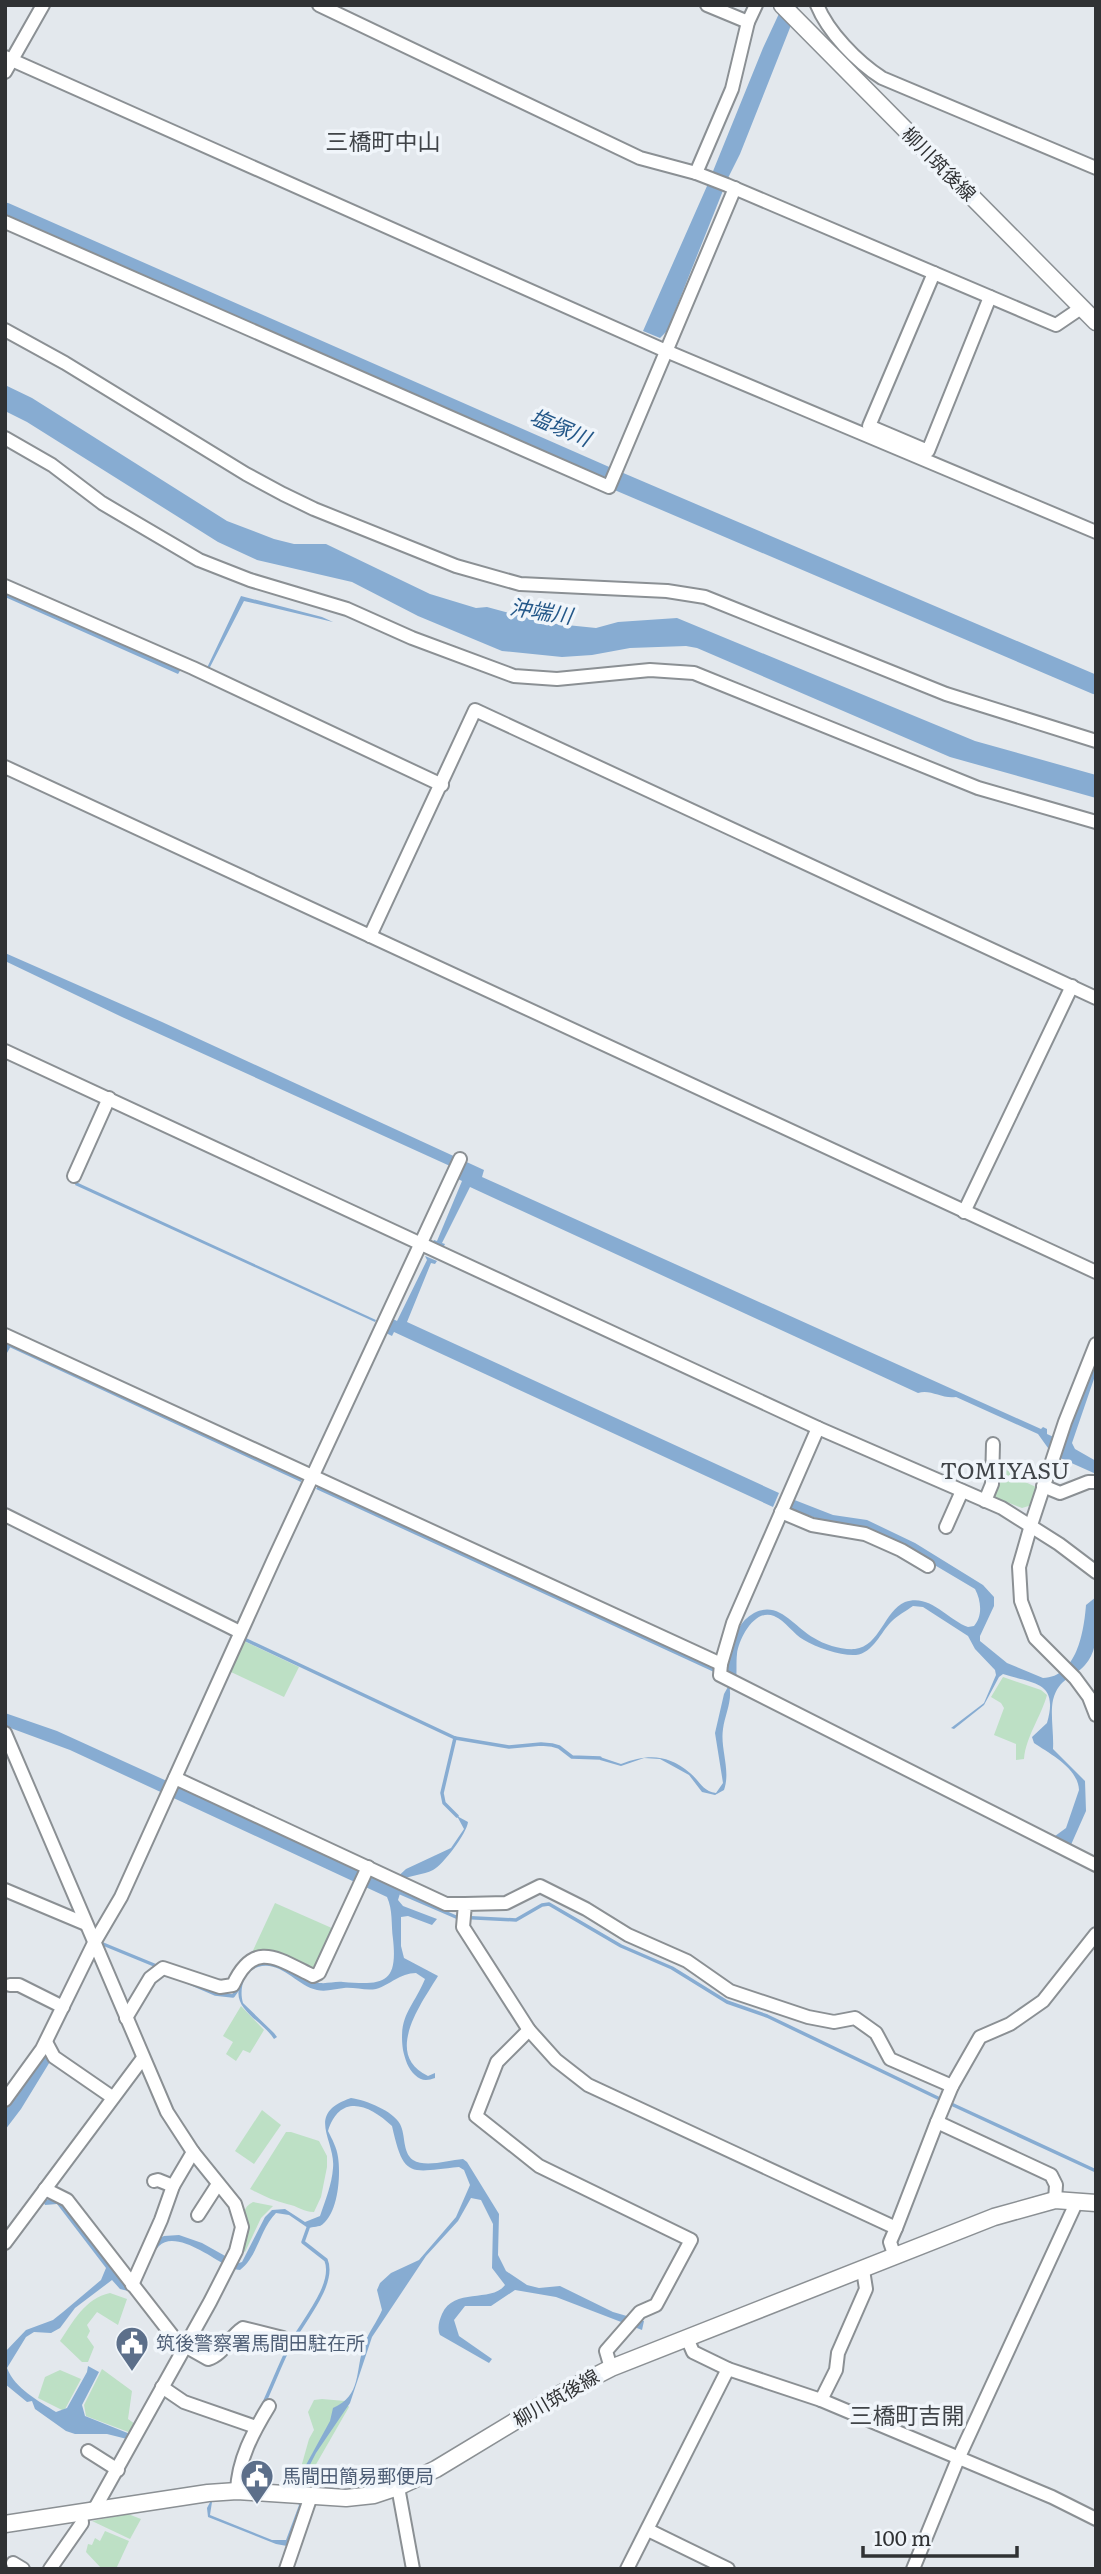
<svg xmlns="http://www.w3.org/2000/svg" width="1101" height="2574" font-family="Literata,'Noto Sans JP',serif">
	<style>
		.green { fill: #bde0c5 }
		.water { fill: #87acd2 }
		.lines { fill: none; stroke-linecap: round; stroke-linejoin: round }
		.stream { stroke: #87acd2; stroke-width: 3.5 }
		.river { stroke: #87acd2; stroke-width: 19 }
		.minor-casing { stroke: #8b9094; stroke-width: 16 }
		.major-casing { stroke: #8b9094; stroke-width: 19 }
		.minor { stroke: #fff; stroke-width: 12 }
		.major { stroke: #fff; stroke-width: 16 }
		.labels { text-anchor: middle; stroke-width: 7; stroke-linejoin: round; paint-order: stroke }
		.street-label { font-size: 19px; fill: #303234; stroke: #f0f5fa }
		.service-label { font-size: 19px; fill: #4e5e75; stroke: #f0f5fa; text-anchor: start }
		.water-label { font-size: 21px; font-style: italic; fill: #245889; stroke: #f0f5fa }
		.quarter-label { font-size: 23px; fill: #404448; stroke: #f0f5fa }
	</style>
	<rect width="100%" height="100%" fill="#e3e8ed"/>
	<g class="green">
		<polygon points="997,1466 1022,1477 1021,1480 1038,1488 1032,1505 1022,1508 989,1495"/>
		<polygon points="244,1641 299,1667 284,1697 231,1672"/>
		<path d="M 1003,1677 L 1041,1690 L 1047,1695 C 1041,1717 1026,1736 1024,1759 L 1016,1760 L 1016,1744 L 994,1735 L 1004,1708 L 1001,1703 L 991,1697 Z"/>
		<polygon points="275,1903 334,1929 315,1972 250,1957"/>
		<polygon points="241,2006 264,2030 250,2053 243,2050 236,2061 226,2054 233,2042 223,2036"/>
		<polygon points="262,2110 281,2125 254,2164 235,2151"/>
		<path d="M 286,2132 L 291,2132 L 319,2141 L 327,2156 L 327,2167 L 321,2197 L 314,2212 C 303,2212 298,2206 287,2204 C 274,2201 263,2196 250,2189 Z"/>
		<path d="M 253,2202 L 273,2206 L 261,2218 L 245,2252 L 242,2250 C 243,2235 237,2209 253,2202 Z"/>
		<path d="M 110,2293 L 127,2299 L 118,2325 L 97,2312 L 87,2325 L 90,2331 L 87,2337 L 94,2347 L 88,2362 L 82,2362 L 60,2341 C 73,2322 85,2298 110,2293 Z"/>
		<polygon points="102,2369 132,2391 128,2419 135,2424 131,2433 86,2416 84,2405"/>
		<polygon points="60,2370 81,2379 64,2411 38,2398 45,2377"/>
		<polygon points="322,2399 345,2401 349,2407 307,2480 300,2471 309,2439 314,2430 308,2412 314,2400"/>
		<polygon points="128,2514 141,2519 130,2539 92,2521"/>
		<polygon points="105,2531 129,2541 116,2569 102,2569 86,2552 88,2544 92,2545 95,2538 100,2541"/>
	</g>
	<g class="water">
		<polygon points="783,5 799,5 740,154 728,178 667,331 660,338 643,331 707,186 763,48"/>
		<polygon points="5,385 32,398 227,521 274,539 294,544 326,544 430,594 476,608 487,607 547,623 596,628 618,622 677,618 975,741 1096,775 1096,798 950,757 697,648 686,646 630,648 592,655 562,657 502,651 418,616 352,582 257,560 218,542 27,422 5,411"/>
		<polygon points="5,593 178,667 181,669 178,674 5,597"/>
		<polygon points="241,596 322,617 333,622 244,601 208,671 206,670"/>
		<path d="M 5,953 L 162,1022 L 484,1170 L 482,1177 L 1041,1429 L 1043,1427 L 1047,1429 L 1047,1434 L 1058,1439 L 1096,1357 L 1096,1373 L 1072,1443 L 1075,1449 L 1096,1461 L 1096,1474 L 1058,1457 L 1057,1452 L 1048,1448 L 1038,1434 L 956,1397 C 941,1399 931,1389 918,1393 L 470,1187 L 442,1243 L 445,1244 L 443,1248 L 432,1243 L 434,1240 L 437,1241 L 462,1181 L 458,1179 L 461,1171 L 122,1017 L 5,961 Z"/>
		<polygon points="76,1182 376,1320 375,1322 75,1185"/>
		<polygon points="425,1256 437,1261 435,1264 431,1263 407,1322 779,1493 773,1507 394,1332 392,1336 386,1333 393,1319 397,1321 427,1260"/>
		<polygon points="5,1341 302,1478 301,1482 5,1345"/>
		<polygon points="318,1486 716,1669 714,1672 316,1489"/>
		<path d="M 792,1499 L 833,1515 L 867,1520 L 915,1543 L 983,1585 L 994,1597 L 994,1606 L 980,1636 L 980,1641 L 1007,1663 L 1043,1678 C 1077,1677 1084,1631 1086,1605 L 1096,1597 C 1096,1619 1101,1647 1085,1665 C 1074,1678 1059,1677 1053,1700 C 1050,1714 1054,1734 1053,1749 L 1085,1781 L 1086,1811 L 1070,1847 L 1051,1839 L 1066,1828 L 1079,1790 C 1078,1768 1050,1754 1034,1743 L 1032,1737 L 1047,1723 C 1059,1681 1034,1684 1003,1674 L 999,1677 L 984,1705 L 954,1729 L 951,1728 L 984,1703 L 996,1675 L 995,1670 L 975,1649 L 968,1636 L 923,1607 L 913,1606 C 906,1611 898,1615 891,1622 C 881,1632 873,1653 856,1655 C 841,1656 817,1648 804,1640 C 793,1634 786,1621 774,1616 C 755,1608 739,1638 737,1654 C 736,1662 737,1672 736,1681 L 725,1675 C 729,1660 732,1642 739,1628 C 742,1622 747,1617 754,1613 C 779,1600 794,1627 814,1638 C 825,1645 842,1650 855,1649 C 880,1646 884,1611 905,1602 C 930,1593 948,1620 968,1627 L 974,1626 C 983,1616 981,1600 975,1589 L 916,1554 L 788,1508 Z"/>
		<path d="M 729,1685 C 733,1700 725,1714 723,1729 C 720,1749 731,1770 724,1790 L 715,1795 L 702,1792 L 689,1775 L 660,1759 L 644,1758 L 621,1766 L 600,1760 L 600,1757 L 621,1764 C 648,1754 667,1754 690,1773 C 700,1781 702,1791 716,1793 L 723,1783 L 715,1733 L 724,1694 Z"/>
		<path d="M 5,1713 L 57,1731 L 391,1883 L 406,1869 L 451,1848 L 464,1829 L 457,1816 L 468,1822 C 467,1833 443,1865 433,1870 C 423,1875 411,1875 401,1880 L 402,1887 L 398,1900 L 403,1906 L 437,1919 L 432,1925 L 408,1916 L 401,1917 L 401,1946 L 404,1958 L 438,1976 C 421,2004 383,2055 428,2076 L 435,2073 L 435,2078 C 427,2081 421,2081 415,2075 C 408,2069 405,2059 403,2050 C 398,2015 413,2008 425,1979 L 416,1973 C 400,1973 390,1985 376,1989 C 366,1991 354,1987 344,1988 C 335,1989 326,1992 317,1990 C 297,1986 281,1960 258,1967 C 243,1972 239,1990 243,2003 L 274,2033 L 277,2037 L 274,2039 C 263,2021 227,2007 242,1981 C 248,1969 254,1965 267,1961 C 283,1967 300,1977 316,1982 C 324,1985 334,1981 343,1982 C 383,1985 398,1984 393,1939 C 391,1924 393,1910 387,1897 L 70,1750 L 5,1726 Z"/>
		<polygon points="47,2057 51,2060 21,2109 5,2130 5,2099 9,2101 16,2098 42,2059"/>
		<path d="M 351,2098 C 366,2100 393,2111 400,2124 C 406,2135 402,2152 413,2160 C 426,2168 448,2160 463,2159 L 467,2162 L 499,2214 L 498,2255 L 506,2271 L 527,2285 L 539,2288 L 560,2286 L 613,2312 L 644,2321 L 642,2330 L 556,2297 L 515,2290 L 491,2306 L 465,2306 L 454,2320 L 459,2336 L 492,2359 L 489,2363 L 440,2335 C 437,2328 439,2321 442,2314 C 454,2287 492,2303 505,2285 L 492,2268 L 493,2224 L 481,2200 L 471,2198 L 458,2221 L 426,2256 L 372,2337 L 350,2403 L 316,2453 L 300,2484 L 299,2494 L 302,2505 L 287,2546 L 276,2544 L 208,2517 L 207,2508 L 219,2485 L 220,2486 L 212,2502 L 210,2515 L 272,2540 L 286,2540 L 299,2505 L 293,2495 L 295,2485 L 330,2421 L 333,2408 C 362,2396 355,2370 364,2345 C 368,2333 377,2322 382,2310 L 377,2290 L 380,2283 L 391,2273 L 419,2260 L 456,2217 L 470,2185 L 464,2170 L 459,2167 C 409,2172 404,2179 392,2126 C 369,2104 340,2093 328,2131 C 332,2139 337,2148 338,2157 C 341,2176 338,2216 320,2226 C 319,2226 309,2228 308,2228 L 289,2215 L 276,2213 C 260,2229 258,2256 240,2270 L 233,2269 L 236,2264 L 242,2262 L 265,2217 L 272,2210 L 285,2209 L 305,2222 L 320,2216 C 325,2201 332,2184 333,2168 C 336,2140 304,2114 351,2098 Z"/>
		<path d="M 50,2199 L 63,2203 L 132,2292 L 120,2289 L 112,2280 L 75,2308 L 60,2328 L 51,2333 L 34,2332 L 26,2337 L 7,2368 C 15,2389 39,2401 56,2412 L 67,2408 L 87,2372 L 88,2366 L 99,2372 L 82,2405 L 85,2416 L 130,2434 L 127,2439 L 107,2434 L 75,2434 L 66,2431 L 35,2409 L 32,2401 L 27,2402 L 5,2384 L 5,2352 L 26,2330 L 53,2320 L 63,2312 L 101,2280 L 106,2268 L 57,2204 L 45,2205 L 43,2201 Z"/>
		<path d="M 179,2235 L 202,2243 L 227,2257 L 224,2264 C 210,2256 174,2230 159,2246 C 150,2255 145,2274 140,2286 L 136,2282 L 158,2239 L 164,2236 Z"/>
	</g>
	<g class="lines">
		<g class="stream">
			<polyline points="5,1353 9,1346"/>
			<polyline points="242,1638 455,1738 509,1747 541,1744 552,1745 559,1747 572,1757 600,1758"/>
			<polyline points="455,1738 442,1793 444,1803 457,1816"/>
			<polyline points="398,1892 456,1917 516,1920 542,1905 549,1904 621,1946 672,1968 727,2002 767,2016 942,2100"/>
			<polyline points="103,1944 159,1967"/>
			<polyline points="187,1982 215,1994 233,1996 238,1989"/>
			<polyline points="949,2103 1096,2171"/>
			<path d="M 264,2403 C 273,2384 281,2362 291,2343 C 302,2323 336,2284 326,2260 L 303,2242 L 308,2228"/>
		</g>
		<polyline class="river" points="5,212 606,476 1096,685"/>
		<defs>
			<g id="minor">
				<polyline points="319,5 640,158 696,173 727,185 1056,325 1081,308"/>
				<polyline points="707,5 748,22"/>
				<path d="M 817,5 C 828,32 857,62 882,78 L 1096,168"/>
				<polyline points="5,57 666,351 1096,532"/>
				<polyline points="5,72 43,5"/>
				<polyline points="696,173 732,89 748,22 756,5"/>
				<polyline points="5,222 609,487 735,188"/>
				<polyline points="934,273 869,426 928,451 990,297"/>
				<polyline points="5,330 65,363 246,474 283,494 314,509 456,566 520,584 667,591 705,597 946,694 1096,741"/>
				<polyline points="5,438 52,465 102,503 199,560 250,580 347,609 412,638 514,676 557,679 650,670 694,673 978,788 1096,822"/>
				<polyline points="5,586 193,668 442,785"/>
				<polyline points="5,767 1096,1272"/>
				<polyline points="370,936 475,710 1096,998"/>
				<polyline points="5,1051 818,1428 1002,1508 1059,1544 1096,1572"/>
				<polyline points="74,1176 109,1098"/>
				<polyline points="964,1212 1072,986"/>
				<polyline points="5,1335 721,1664"/>
				<polyline points="1096,1344 1065,1422 1031,1525 1019,1567 1021,1601 1035,1638 1075,1678 1089,1697 1096,1715"/>
				<polyline points="818,1428 733,1623 721,1664 720,1675 1096,1865"/>
				<polyline points="1043,1486 1060,1493 1088,1482 1096,1482"/>
				<polyline points="985,1501 992,1484 993,1444"/>
				<polyline points="781,1512 812,1525 865,1534 901,1550 928,1566"/>
				<polyline points="5,1515 240,1632"/>
				<polyline points="946,1527 962,1491"/>
				<polyline points="5,1733 167,2112 193,2152 235,2204 242,2227 236,2251 210,2302 94,2510"/>
				<polyline points="175,1778 446,1904 465,1904"/>
				<polyline points="5,1890 86,1924"/>
				<polyline points="10,1985 19,1985 63,2007"/>
				<path d="M 126,2018 L 150,1978 L 163,1968 L 220,1987 L 233,1985 C 254,1939 278,1959 313,1976 L 319,1973 L 368,1867"/>
				<polyline points="529,2030 497,2062 476,2116 539,2166 691,2240 656,2305 640,2312 606,2351 611,2368"/>
				<polyline points="46,2042 54,2057 112,2097"/>
				<polyline points="5,2100 42,2049 94,1943 121,1897 274,1559 460,1159"/>
				<polyline points="937,2122 952,2086 980,2037 1010,2024 1043,2001 1096,1934"/>
				<polyline points="154,2181 158,2180 173,2186"/>
				<polyline points="45,2189 67,2200 182,2348"/>
				<polyline points="198,2215 218,2184"/>
				<polyline points="896,2228 937,2122 1051,2175 1056,2185 1055,2200"/>
				<polyline points="5,2243 143,2058"/>
				<polyline points="895,2257 890,2242 896,2228 588,2085 556,2060 529,2030 463,1927 465,1904 506,1903 540,1886 586,1909 628,1935 687,1961 730,1991 808,2017 834,2022 855,2018 876,2033 890,2059 952,2086"/>
				<polyline points="132,2285 161,2220 173,2186 193,2152"/>
				<polyline points="687,2338 693,2352 728,2369 821,2400 1052,2497 1096,2519"/>
				<path d="M 185,2346 L 208,2359 C 224,2354 229,2337 243,2328 L 283,2338"/>
				<polyline points="162,2387 184,2402 256,2427"/>
				<polyline points="821,2400 836,2370 838,2353 866,2289 863,2270"/>
				<polyline points="88,2451 118,2470"/>
				<polyline points="398,2487 413,2569"/>
				<path d="M 237,2491 C 238,2460 253,2432 269,2406"/>
				<polyline points="648,2530 728,2569"/>
				<polyline points="13,2563 23,2569"/>
				<polyline points="50,2569 82,2523 81,2512"/>
				<polyline points="286,2569 311,2496"/>
				<polyline points="627,2569 728,2369"/>
				<polyline points="913,2569 958,2459 1077,2201"/>
			</g>
			<g id="major">
				<polyline points="782,5 1096,322"/>
				<polyline points="5,2524 208,2493 237,2491 346,2498 374,2495 398,2487 436,2469 560,2394 611,2368 994,2217 1055,2200 1096,2203"/>
			</g>
		</defs>
		<use href="#minor" class="minor-casing"/>
		<use href="#major" class="major-casing"/>
		<use href="#minor" class="minor"/>
		<use href="#major" class="major"/>
	</g>
	<defs>
		<symbol id="civic-pin" viewBox="-11 -11 22 30"><path d="M0 17L-7.5 6A9.5 9.5 0 1 1 7.5 6Z" fill="#5c6f8a" stroke="#f0f5fa"/><path d="M-.6-6.5H3V-4.5H.6V-3L4-1V1h2V6H-6V1h2V-1L-.6-3ZM-1.2 2.5V6h2.4V2.5Z" fill="#fff"/></symbol>
	</defs>
	<g fill-rule="evenodd">
		<use href="#civic-pin" x="113" y="2324" width="38" height="52"/>
		<use href="#civic-pin" x="238" y="2457" width="38" height="52"/>
	</g>
	<g class="labels">
		<g class="street-label">
			<text transform="translate(939 164) rotate(45)" y="7">柳川筑後線</text>
			<text transform="translate(556 2398) rotate(-30)" y="7">柳川筑後線</text>
		</g>
		<g class="service-label">
			<text x="156" y="2350">筑後警察署馬間田駐在所</text>
			<text x="282" y="2483">馬間田簡易郵便局</text>
		</g>
		<g class="water-label">
			<text transform="translate(560 428) rotate(23)" y="7">塩塚川</text>
			<text transform="translate(541 612) rotate(9)" y="7">沖端川</text>
		</g>
		<g class="quarter-label">
			<text x="383" y="150">三橋町中山</text>
			<text x="1005" y="1479">TOMIYASU</text>
			<text x="907" y="2424">三橋町吉開</text>
		</g>
	</g>
	<rect width="1101" height="2574" fill="none" stroke="#303234" stroke-width="14"/>
	<path d="M863 2546v10h154v-10" fill="none" stroke="#303234" stroke-width="3.5"/>
	<text x="874" y="2546" font-size="21" fill="#303234" stroke="#f0f5fa" stroke-width="5" paint-order="stroke">100 m</text>
</svg>
